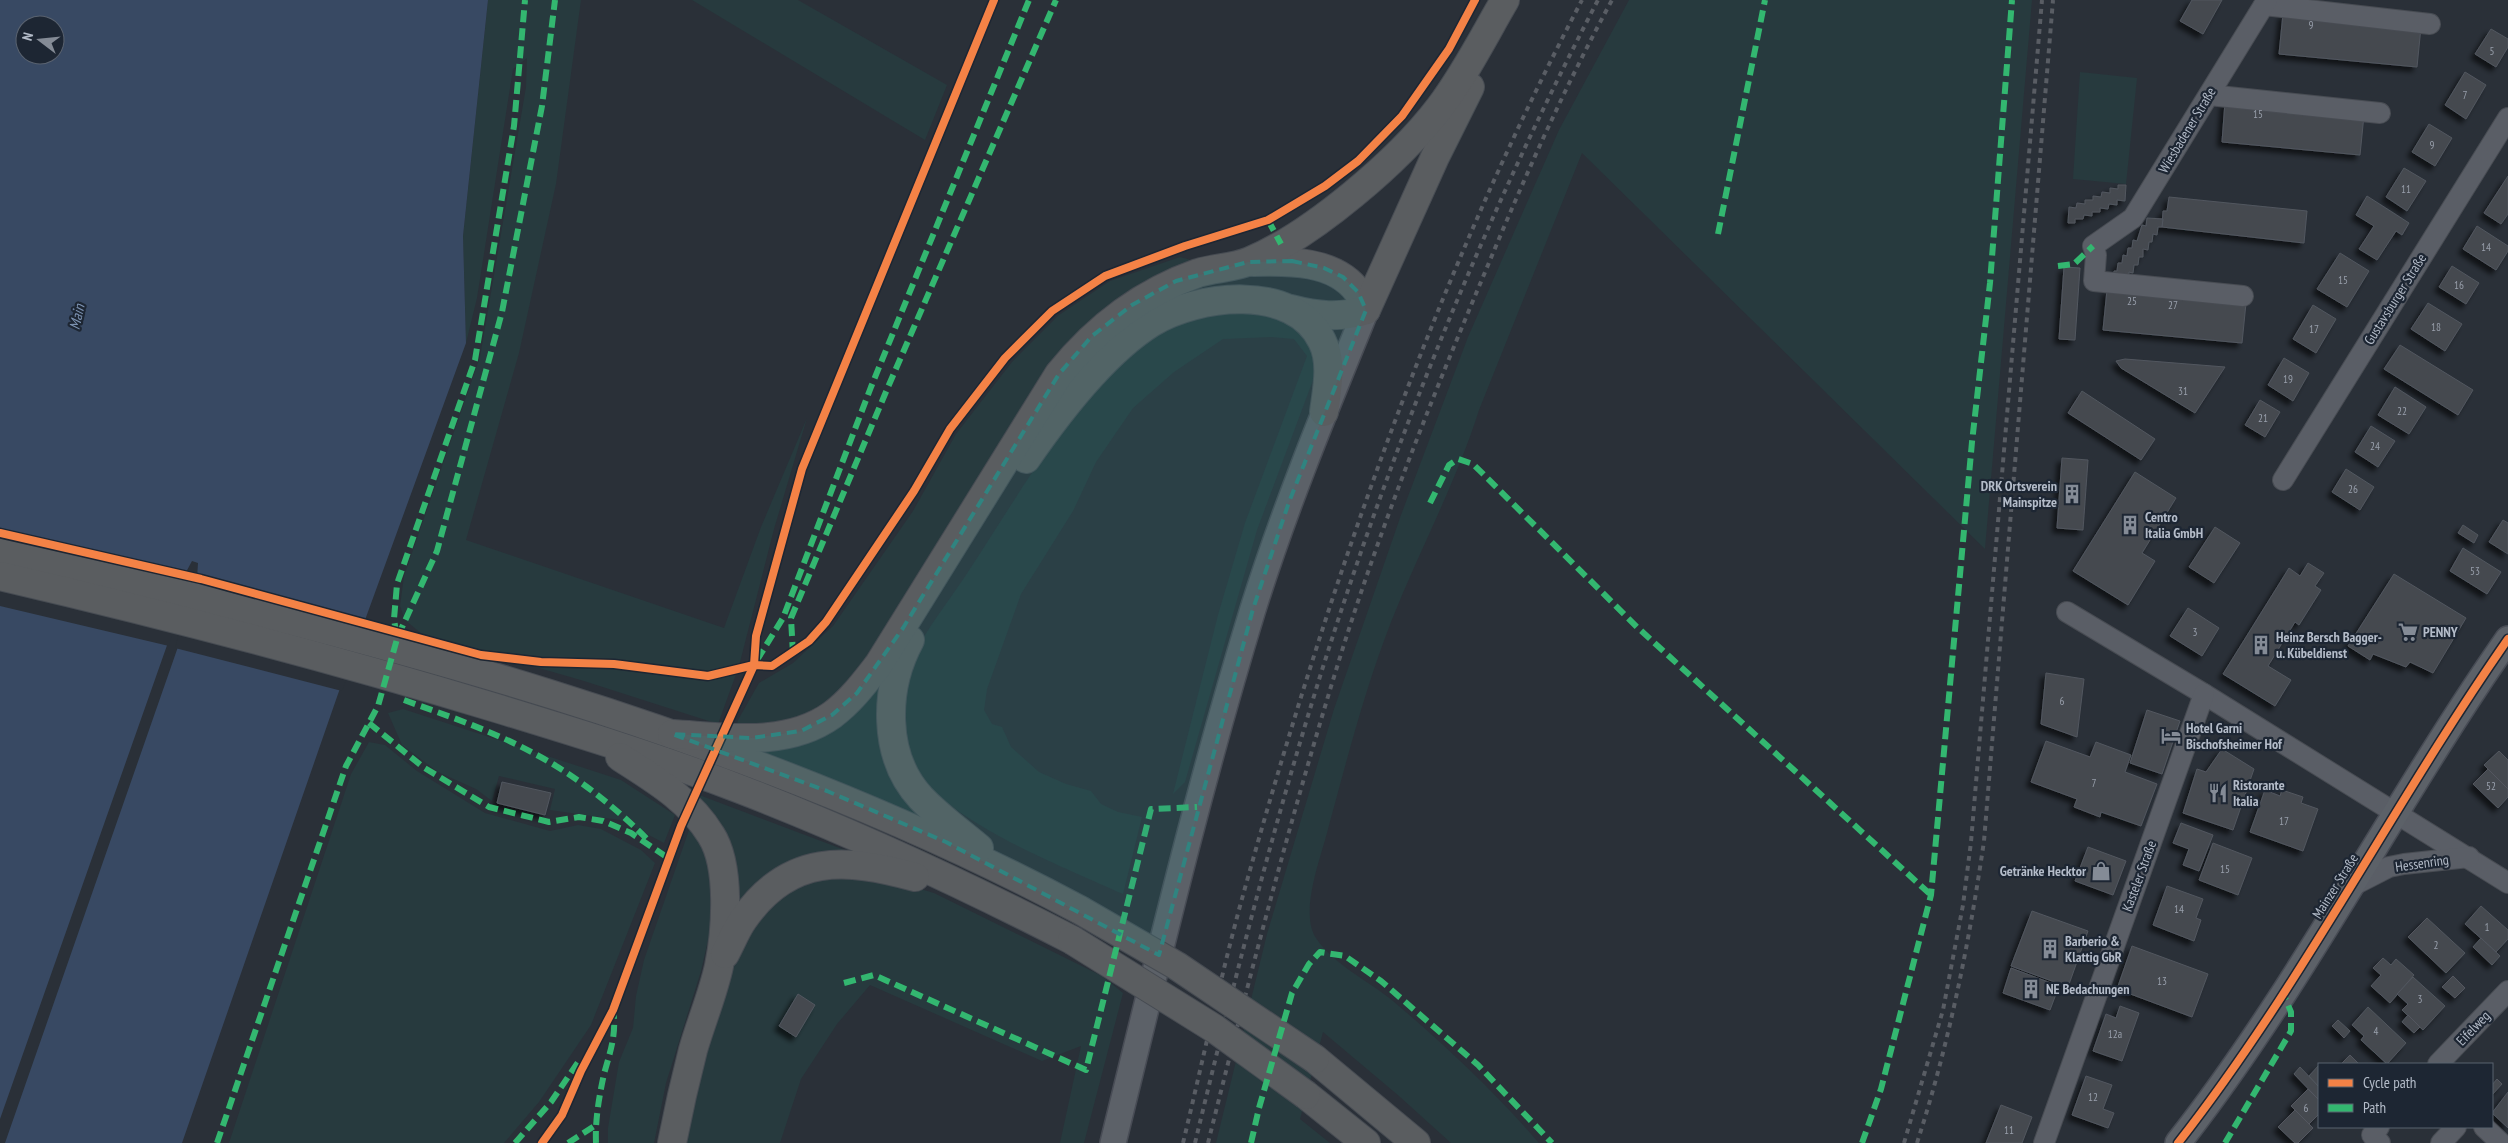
<svg xmlns="http://www.w3.org/2000/svg" width="2508" height="1143" font-family="'PT Sans Narrow',sans-serif">
	<style>
		.green { fill: #273a3e }
		.water { fill: #384963; fill-rule: evenodd }
		.pier { fill: #2a3038 }
		.building { fill: #444950; stroke: #52575f; filter: url(#shadow) }
		.lines { fill: none; stroke-linecap: round; stroke-linejoin: round }
		.minor-casing { stroke: #484c53; stroke-width: 22 }
		.major-casing { stroke: #484c55; stroke-width: 28 }
		.highway-casing { stroke: #474c53; stroke-width: 30 }
		.minor { stroke: #5a5e66; stroke-width: 20 }
		.major { stroke: #5c6168; stroke-width: 25 }
		.highway { stroke: #5a5d60; stroke-width: 28 }
		.rail { stroke: #595d64; stroke-width: 4; stroke-dasharray: 5 5; stroke-linecap: butt }
		.highway-bridge-casing { stroke: #474c53; stroke-width: 30; stroke-linecap: butt }
		.highway-bridge { stroke: #5a5d60; stroke-width: 28 }
		.quiet { stroke: #33b770; stroke-width: 6; stroke-dasharray: 12 6; stroke-linecap: butt }
		.cycleway-casing { stroke: #1d2633; stroke-width: 11 }
		.cycleway { stroke: #f48246; stroke-width: 8 }
		.marked { fill: #308480; fill-opacity: 0.2; stroke: #308480; stroke-width: 4; stroke-dasharray: 10 6; stroke-linejoin: round }
		.labels { text-anchor: middle; stroke-width: 4.5; stroke-linejoin: round; paint-order: stroke }
		.number-label { font-size: 11px; fill: #989fab }
		.street-label { font-size: 14px; fill: #b4bcc9; stroke: #1d2633 }
		.poi-label { font-size: 14px; font-weight: bold; fill: #b4bcc9; stroke: #1d2633; text-anchor: start }
		.water-label { font-size: 15px; font-style: italic; fill: #7c92b1; stroke: #1d2633 }
	</style>
	<defs>
		<filter id="shadow"><feDropShadow dx="-4.5" dy="4.5" stdDeviation="2.5" flood-color="#0009"/></filter>
	</defs>
	<rect width="100%" height="100%" fill="#2a3038"/>
	<g class="green">
		<polygon points="488,0 581,0 556,184 519,353 466,540 724,628 761,527 807,418 774,529 739,666 718,724 584,681 422,634 405,620 400,606 404,576 480,357 526,87 527,58 513,69 477,298 466,343 463,236"/>
		<polygon points="692,0 798,0 947,85 925,140"/>
		<path d="M 1629,0 L 2032,0 L 1985,549 L 1582,153 L 1479,410 C 1456,483 1419,551 1391,622 C 1365,689 1347,759 1328,829 C 1321,858 1299,912 1316,938 C 1334,965 1369,981 1393,1001 C 1445,1045 1494,1091 1539,1143 L 1451,1143 L 1399,1096 L 1323,1032 L 1300,1119 L 1330,1143 L 1216,1143 L 1267,934 L 1334,709 L 1401,515 L 1468,337 L 1559,130 Z"/>
		<polygon points="2080,72 2137,78 2126,184 2073,179"/>
		<polygon points="1180,257 1191,260 1190,267 1147,287 843,694 795,722 736,728 738,720 759,683 793,663 833,626 913,511 956,434 1012,362 1059,315 1110,281"/>
		<path d="M 1245,308 L 1310,331 L 1316,372 L 1257,530 L 1185,782 L 1173,794 L 1218,615 L 1245,523 L 1307,356 L 1294,339 L 1271,337 L 1223,339 L 1174,372 L 1133,408 L 1096,462 L 1073,511 L 1021,594 L 987,689 L 984,710 L 992,724 L 1002,727 L 1011,747 L 1039,772 L 1066,784 L 1091,791 L 1101,804 L 1118,812 L 1142,817 L 1123,894 C 1066,868 952,824 917,772 C 911,763 904,742 903,732 C 901,719 903,683 907,671 C 921,635 947,604 968,572 C 1020,493 1069,403 1145,344 C 1174,322 1210,315 1245,308 Z"/>
		<polygon points="893,661 883,734 954,831 758,751"/>
		<polygon points="403,709 621,780 675,815 664,843 620,820 550,810 555,789 499,776 492,801 476,789 438,772 402,745 388,713"/>
		<polygon points="369,742 385,745 417,771 485,813 550,831 578,825 601,829 641,850 655,863 591,1025 539,1102 504,1143 229,1143 351,774"/>
		<polygon points="686,790 866,858 829,856 732,919"/>
		<polygon points="689,830 700,838 711,859 712,923 701,971 666,1083 654,1143 608,1143 608,1128 619,1062 633,1028 636,996 644,960"/>
		<polygon points="829,871 873,875 934,893 1102,976 1123,993 1084,1143 1060,1143 1081,1046 1042,1061 870,985 837,1024 801,1079 780,1143 684,1143 704,1061 727,981 750,932 786,891"/>
	</g>
	<path class="water" d="M 0,0 L 488,0 L 463,236 L 466,343 L 338,694 L 182,1143 L 5,1143 L 179,644 L 197,578 L 198,563 L 192,561 L 185,574 L 171,634 L 0,1119 ZM 25,25 L 55,25 L 55,55 L 25,55 Z"/>
	<g class="pier">
		<polygon points="0,528 187,575 169,646 0,606"/>
		<polygon points="194,577 368,620 342,691 175,648"/>
	</g>
	<g class="building">
		<polygon points="2192,0 2222,0 2203,34 2180,21"/>
		<polygon points="2283,14 2421,27 2417,67 2279,54"/>
		<polygon points="2491,29 2508,39 2508,47 2496,67 2475,54"/>
		<polygon points="2465,72 2486,85 2466,119 2445,105"/>
		<polygon points="2225,102 2364,115 2360,155 2222,142"/>
		<polygon points="2429,124 2452,138 2435,166 2412,152"/>
		<polygon points="2404,168 2426,181 2407,211 2386,197"/>
		<polygon points="2508,176 2508,214 2501,224 2484,213"/>
		<polygon points="2118,185 2126,185 2125,201 2117,200 2117,205 2109,204 2108,209 2100,208 2100,212 2092,212 2092,216 2084,215 2083,219 2075,219 2075,223 2068,223 2069,207 2076,208 2077,203 2085,204 2085,200 2093,200 2093,196 2101,197 2102,192 2110,193 2110,188 2118,189"/>
		<polygon points="2367,196 2409,223 2402,235 2396,231 2377,260 2359,249 2374,226 2356,215"/>
		<polygon points="2169,197 2307,211 2304,243 2162,227 2163,211 2167,211"/>
		<polygon points="2147,218 2163,219 2162,227 2158,227 2157,235 2153,234 2152,242 2149,242 2148,250 2143,249 2143,257 2139,257 2138,265 2134,265 2133,273 2129,272 2128,280 2113,279 2114,271 2117,271 2118,263 2122,263 2123,255 2127,256 2128,248 2132,248 2133,240 2137,241 2142,225 2146,226"/>
		<polygon points="2477,226 2508,246 2508,251 2496,270 2463,249"/>
		<polygon points="2340,253 2369,271 2347,307 2317,289"/>
		<polygon points="2452,266 2479,283 2466,304 2439,287"/>
		<polygon points="2064,267 2080,268 2075,340 2059,339"/>
		<polygon points="2107,290 2246,303 2242,343 2103,330"/>
		<polygon points="2428,303 2462,324 2445,351 2411,329"/>
		<polygon points="2313,305 2336,319 2316,353 2293,339"/>
		<polygon points="2400,345 2473,390 2458,415 2384,369"/>
		<polygon points="2284,358 2309,373 2293,401 2268,385"/>
		<polygon points="2125,359 2225,367 2195,413 2121,368 2116,361"/>
		<polygon points="2395,387 2426,407 2409,434 2378,415"/>
		<polygon points="2082,391 2155,439 2141,460 2068,413"/>
		<polygon points="2260,400 2280,412 2265,437 2245,425"/>
		<polygon points="2371,426 2395,441 2378,467 2355,452"/>
		<polygon points="2062,458 2088,460 2083,530 2057,528"/>
		<polygon points="2346,469 2374,487 2360,510 2332,492"/>
		<polygon points="2135,472 2176,498 2142,553 2155,561 2128,605 2073,571"/>
		<polygon points="2503,520 2508,523 2508,554 2489,542"/>
		<polygon points="2463,525 2478,535 2474,543 2458,533"/>
		<polygon points="2215,527 2240,543 2214,583 2189,567"/>
		<polygon points="2463,548 2501,572 2487,594 2450,571"/>
		<polygon points="2308,563 2324,573 2315,586 2321,590 2299,625 2295,622 2268,666 2291,680 2275,706 2223,674 2289,568 2300,576"/>
		<polygon points="2394,574 2466,618 2433,673 2410,662 2406,667 2373,654 2370,660 2348,646"/>
		<polygon points="2188,608 2219,628 2202,656 2170,636"/>
		<polygon points="2046,673 2084,679 2077,737 2041,724"/>
		<polygon points="2147,710 2180,721 2162,774 2130,763"/>
		<polygon points="2046,741 2090,757 2096,742 2131,755 2125,772 2157,784 2141,826 2101,812 2100,817 2074,807 2077,799 2031,782"/>
		<polygon points="2222,749 2254,769 2233,830 2183,813 2197,769 2206,772"/>
		<polygon points="2499,751 2508,760 2508,789 2484,765"/>
		<polygon points="2488,769 2508,789 2508,797 2498,808 2473,784"/>
		<polygon points="502,782 551,793 545,815 497,803"/>
		<polygon points="2265,790 2280,796 2282,790 2303,797 2301,803 2318,809 2303,851 2250,832"/>
		<polygon points="2181,823 2213,835 2199,871 2183,865 2189,849 2173,843"/>
		<polygon points="2213,843 2252,858 2238,895 2199,880"/>
		<polygon points="2088,847 2126,861 2113,895 2075,881"/>
		<polygon points="2167,886 2203,899 2196,918 2201,920 2194,941 2153,925"/>
		<polygon points="2481,906 2508,930 2508,939 2496,952 2465,924"/>
		<polygon points="2032,911 2088,931 2068,987 2011,966"/>
		<polygon points="2427,918 2465,953 2446,973 2408,937"/>
		<polygon points="2481,938 2500,956 2492,965 2473,947"/>
		<polygon points="2132,946 2208,974 2192,1017 2117,989"/>
		<polygon points="2383,958 2391,965 2396,959 2414,975 2390,1003 2371,986 2381,975 2373,968"/>
		<polygon points="2011,968 2059,986 2050,1010 2003,993"/>
		<polygon points="2453,976 2465,988 2455,998 2442,987"/>
		<polygon points="2413,977 2445,1006 2423,1030 2402,1010 2408,1004 2397,994"/>
		<polygon points="798,994 815,1005 796,1037 779,1026"/>
		<polygon points="2120,1006 2139,1013 2122,1061 2093,1051 2106,1014 2116,1018"/>
		<polygon points="2368,1007 2406,1043 2387,1064 2361,1040 2364,1036 2352,1025"/>
		<polygon points="2408,1015 2420,1027 2414,1033 2402,1022"/>
		<polygon points="2338,1020 2350,1031 2344,1038 2332,1026"/>
		<polygon points="2350,1055 2359,1064 2341,1064"/>
		<polygon points="2319,1065 2319,1087 2309,1076"/>
		<polygon points="2300,1067 2319,1087 2319,1100 2294,1074"/>
		<polygon points="2086,1076 2112,1085 2103,1109 2114,1113 2108,1128 2072,1115"/>
		<polygon points="2497,1079 2502,1084 2492,1095 2492,1085"/>
		<polygon points="2308,1089 2319,1100 2319,1114 2309,1124 2291,1106"/>
		<polygon points="2508,1092 2508,1128 2492,1113"/>
		<polygon points="2001,1105 2032,1117 2022,1143 1986,1143"/>
		<polygon points="2295,1110 2313,1128 2298,1143 2295,1143 2278,1127"/>
	</g>
	<g class="lines">
		<defs>
			<g id="minor">
				<polyline points="2264,5 2430,24"/>
				<polyline points="2209,95 2380,113"/>
				<polyline points="2243,296 2094,281 2096,255 2093,246 2133,218 2267,0"/>
				<polyline points="2283,480 2508,118"/>
				<polyline points="2067,612 2204,694 2508,883"/>
				<polyline points="2350,887 2389,867 2404,864 2469,857"/>
				<polyline points="2438,1064 2508,991"/>
				<polyline points="2379,1127 2372,1135 2380,1143"/>
				<polyline points="2484,1127 2501,1143"/>
				<polyline points="2044,1143 2204,694"/>
				<polyline points="2441,1143 2456,1127"/>
			</g>
			<g id="major">
				<path d="M 1113,1143 C 1157,964 1199,785 1253,609 C 1285,507 1326,408 1366,310"/>
				<path d="M 2178,1143 C 2302,985 2393,804 2508,639"/>
			</g>
			<g id="highway">
				<path d="M 1253,262 C 1288,261 1335,260 1358,292 C 1362,297 1364,304 1366,310"/>
				<path d="M 1291,309 C 1317,316 1340,318 1366,310 L 1435,157 L 1470,87"/>
				<path d="M 1026,459 C 1057,414 1105,352 1151,323 C 1196,295 1294,282 1322,341 C 1333,362 1327,389 1324,412"/>
				<path d="M 0,550 C 370,636 743,730 1080,910"/>
				<path d="M 0,576 C 167,615 332,658 496,708 C 578,733 660,758 740,789 C 854,833 963,884 1072,940"/>
				<path d="M 910,640 C 884,688 882,756 921,798 C 938,816 960,832 979,848"/>
				<path d="M 672,734 C 725,737 786,748 832,715 C 851,701 865,682 879,664 L 1059,374 C 1096,328 1141,293 1198,273 C 1214,268 1234,268 1250,261 C 1312,235 1399,161 1440,107 C 1465,74 1484,36 1505,0"/>
				<path d="M 620,757 C 654,779 689,799 711,835 C 731,866 726,931 719,966 C 713,994 701,1022 693,1050 C 685,1081 678,1112 672,1143"/>
				<path d="M 725,954 C 731,943 736,930 743,920 C 789,853 846,858 915,877"/>
				<polyline points="1315,1059 1416,1143"/>
				<polyline points="1306,1095 1366,1143"/>
			</g>
		</defs>
		<use href="#minor" class="minor-casing"/>
		<use href="#major" class="major-casing"/>
		<use href="#highway" class="highway-casing"/>
		<use href="#minor" class="minor"/>
		<use href="#major" class="major"/>
		<use href="#highway" class="highway"/>
		<g class="rail">
			<path d="M 1183,1143 C 1202,1064 1219,984 1240,906 C 1326,594 1431,287 1582,0"/>
			<path d="M 1195,1143 C 1235,977 1277,811 1329,648 C 1400,426 1490,207 1598,0"/>
			<path d="M 1208,1143 C 1249,979 1291,815 1341,654 C 1381,526 1431,400 1483,277 C 1522,183 1563,90 1612,0"/>
			<polyline points="1904,1143 1943,1010 1963,905 1971,842 2042,0"/>
			<path d="M 1917,1143 C 1949,1044 1969,944 1984,841 L 2053,0"/>
		</g>
		<defs>
			<g id="highway-bridge">
				<polyline points="1080,910 1177,966 1315,1059"/>
				<polyline points="1072,940 1215,1029 1306,1095"/>
			</g>
		</defs>
		<use href="#highway-bridge" class="highway-bridge-casing"/>
		<use href="#highway-bridge" class="highway-bridge"/>
		<g class="quiet">
			<polyline points="1268,220 1281,244"/>
			<polyline points="1718,234 1765,0"/>
			<polyline points="2058,266 2074,264 2093,246"/>
			<polyline points="1430,503 1449,465 1458,459 1473,464 1637,627 1931,895"/>
			<polyline points="398,636 437,551 502,312 542,106 555,0"/>
			<polyline points="793,654 791,618 888,387 1056,0"/>
			<polyline points="757,660 783,618 871,387 1029,0"/>
			<path d="M 404,700 C 448,716 493,731 535,754 C 575,775 614,806 647,839"/>
			<polyline points="369,723 423,767 489,807 549,822 579,817 603,821 631,833 668,858"/>
			<polyline points="844,983 874,975 1086,1070 1151,809 1197,807"/>
			<polyline points="217,1143 346,766 378,706 397,639 394,619 397,584 475,360 514,126 525,0"/>
			<polyline points="515,1143 551,1102 581,1058"/>
			<polyline points="568,1143 596,1125"/>
			<path d="M 596,1143 C 595,1120 599,1097 604,1074 C 610,1052 617,1034 613,1010"/>
			<polyline points="1251,1143 1259,1108 1292,993 1309,964 1320,952 1345,956 1381,981 1478,1065 1552,1143"/>
			<polyline points="1862,1143 1881,1089 1931,895 1972,442 1990,283 2012,0"/>
			<polyline points="2225,1143 2291,1031 2291,1012 2283,993"/>
		</g>
		<defs>
			<g id="cycleway">
				<polyline points="0,533 201,579 481,655 541,662 614,664 708,676 754,665 772,666 809,641 826,622 914,491 950,429 1005,358 1052,311 1105,276 1185,246 1268,220 1325,186 1358,161 1402,116 1449,49 1475,0"/>
				<polyline points="542,1143 562,1115 581,1071 613,1010 681,826 754,665 756,636 802,469 994,0"/>
				<path d="M 2178,1143 C 2302,985 2393,804 2508,639"/>
			</g>
		</defs>
		<use href="#cycleway" class="cycleway-casing"/>
		<use href="#cycleway" class="cycleway"/>
	</g>
	<path class="marked" d="M 1292,261 L 1324,268 L 1343,277 L 1358,292 L 1366,310 L 1289,502 L 1253,609 L 1159,955 L 946,842 L 827,791 L 672,734 L 751,738 L 801,731 L 832,715 L 857,693 L 903,628 L 1059,374 L 1092,336 L 1132,305 L 1176,281 L 1248,262 Z"/>
	<defs>
		<symbol id="building-bare" viewBox="-9 -9 18 18"><path d="M-4-6H4V6H1V3H-1V6H-4ZM-2.5-4.3h1.7v1.8h-1.7ZM.8-4.3h1.7v1.8H.8ZM-2.5-1h1.7V.8h-1.7ZM.8-1h1.7V.8H.8Z" fill="#848b96" stroke="#1d2633" stroke-width="2.5" paint-order="stroke"/></symbol>
		<symbol id="supermarket-bare" viewBox="-9 -9 18 18"><path d="M-6-5.5h2.5l.6 2H6L4.5 2H-2.5L-4.4-4H-6ZM-1.5 3.2a1.3 1.3 0 1 0 .1 0ZM3 3.2a1.3 1.3 0 1 0 .1 0Z" fill="#848b96" stroke="#1d2633" stroke-width="2.5" paint-order="stroke"/></symbol>
		<symbol id="hotel-bare" viewBox="-9 -9 18 18"><path d="M-6-4.5h1.5V1H6V5H4.5V3h-9V5H-6ZM-4 0a1.8 1.8 0 1 1 3.6 0ZM.5 0V-2.5h3Q6-2.5 6 0Z" fill="#848b96" stroke="#1d2633" stroke-width="2.5" paint-order="stroke"/></symbol>
		<symbol id="restaurant-bare" viewBox="-9 -9 18 18"><path d="M-5-6h1v4h1v-4h1v4h1v-4h1v5L-1.5 .5V6h-2V.5L-5-1ZM5-6V6H3V1.5H1.5Q1.5-4 5-6Z" fill="#848b96" stroke="#1d2633" stroke-width="2.5" paint-order="stroke"/></symbol>
		<symbol id="shop-bare" viewBox="-9 -9 18 18"><path d="M-5-2.5h2.3a2.7 3.5 0 0 1 5.4 0H5L5.5 6h-11ZM-1.5-2.5h3a1.5 2.3 0 0 0-3 0Z" fill="#848b96" stroke="#1d2633" stroke-width="2.5" paint-order="stroke"/></symbol>
	</defs>
	<g fill-rule="evenodd">
		<use href="#building-bare" x="2058" y="480" width="28" height="28"/>
		<use href="#building-bare" x="2116" y="511" width="28" height="28"/>
		<use href="#supermarket-bare" x="2394" y="618" width="28" height="28"/>
		<use href="#building-bare" x="2247" y="631" width="28" height="28"/>
		<use href="#hotel-bare" x="2157" y="722" width="28" height="28"/>
		<use href="#restaurant-bare" x="2204" y="779" width="28" height="28"/>
		<use href="#shop-bare" x="2087" y="857" width="28" height="28"/>
		<use href="#building-bare" x="2036" y="935" width="28" height="28"/>
		<use href="#building-bare" x="2017" y="975" width="28" height="28"/>
	</g>
	<g class="labels">
		<g class="number-label">
			<text x="2311" y="29">9</text>
			<text x="2492" y="55">5</text>
			<text x="2465" y="99">7</text>
			<text x="2258" y="118">15</text>
			<text x="2432" y="149">9</text>
			<text x="2406" y="193">11</text>
			<text x="2486" y="251">14</text>
			<text x="2343" y="284">15</text>
			<text x="2459" y="289">16</text>
			<text x="2132" y="305">25</text>
			<text x="2173" y="309">27</text>
			<text x="2436" y="331">18</text>
			<text x="2314" y="333">17</text>
			<text x="2288" y="383">19</text>
			<text x="2183" y="395">31</text>
			<text x="2402" y="415">22</text>
			<text x="2263" y="422">21</text>
			<text x="2375" y="450">24</text>
			<text x="2353" y="493">26</text>
			<text x="2475" y="575">53</text>
			<text x="2195" y="636">3</text>
			<text x="2062" y="705">6</text>
			<text x="2094" y="787">7</text>
			<text x="2491" y="790">52</text>
			<text x="2284" y="825">17</text>
			<text x="2225" y="873">15</text>
			<text x="2179" y="913">14</text>
			<text x="2487" y="931">1</text>
			<text x="2436" y="949">2</text>
			<text x="2162" y="985">13</text>
			<text x="2420" y="1003">3</text>
			<text x="2376" y="1035">4</text>
			<text x="2115" y="1038">12a</text>
			<text x="2093" y="1101">12</text>
			<text x="2306" y="1112">6</text>
			<text x="2009" y="1134">11</text>
		</g>
		<g class="street-label">
			<text transform="translate(2187 130) rotate(-59)" y="5">Wiesbadener Straße</text>
			<text transform="translate(2395 299) rotate(-58)" y="5">Gustavsburger Straße</text>
			<text transform="translate(2422 863) rotate(-8)" y="5">Hessenring</text>
			<text transform="translate(2139 876) rotate(-70)" y="5">Kasteler Straße</text>
			<text transform="translate(2335 886) rotate(-58)" y="5">Mainzer Straße</text>
			<text transform="translate(2473 1028) rotate(-46)" y="5">Eifelweg</text>
		</g>
		<g class="poi-label">
			<text x="2057" y="491" text-anchor="end">DRK Ortsverein<tspan x="2057" dy="16">Mainspitze</tspan></text>
			<text x="2145" y="522">Centro<tspan x="2145" dy="16">Italia GmbH</tspan></text>
			<text x="2423" y="637">PENNY</text>
			<text x="2276" y="642">Heinz Bersch Bagger-<tspan x="2276" dy="16">u. Kübeldienst</tspan></text>
			<text x="2186" y="733">Hotel Garni<tspan x="2186" dy="16">Bischofsheimer Hof</tspan></text>
			<text x="2233" y="790">Ristorante<tspan x="2233" dy="16">Italia</tspan></text>
			<text x="2086" y="876" text-anchor="end">Getränke Hecktor</text>
			<text x="2065" y="946">Barberio &amp;<tspan x="2065" dy="16">Klattig GbR</tspan></text>
			<text x="2046" y="994">NE Bedachungen</text>
		</g>
		<g class="water-label">
			<text transform="translate(77 317) rotate(-78)" y="5">Main</text>
		</g>
	</g>
	<rect x="2318" y="1063" width="175" height="65" fill="#1d2633" stroke="#59626f"/>
	<rect x="2328" y="1079" width="25" height="8" fill="#f48246" stroke="#59626f"/>
	<text x="2363" y="1088" font-size="15" fill="#b4bcc9">Cycle path</text>
	<rect x="2328" y="1104" width="25" height="8" fill="#33b770" stroke="#59626f"/>
	<text x="2363" y="1113" font-size="15" fill="#b4bcc9">Path</text>
	<g transform="translate(40 40) rotate(286)"><circle r="24" fill="#1d2633" stroke="#59626f"/>
	<path d="M0-4L9 19L0 12L-9 19Z" fill="#848b96"/>
	<text y="-8" font-size="14" font-weight="bold" text-anchor="middle" fill="#b4bcc9">N</text>
	</g>
</svg>
